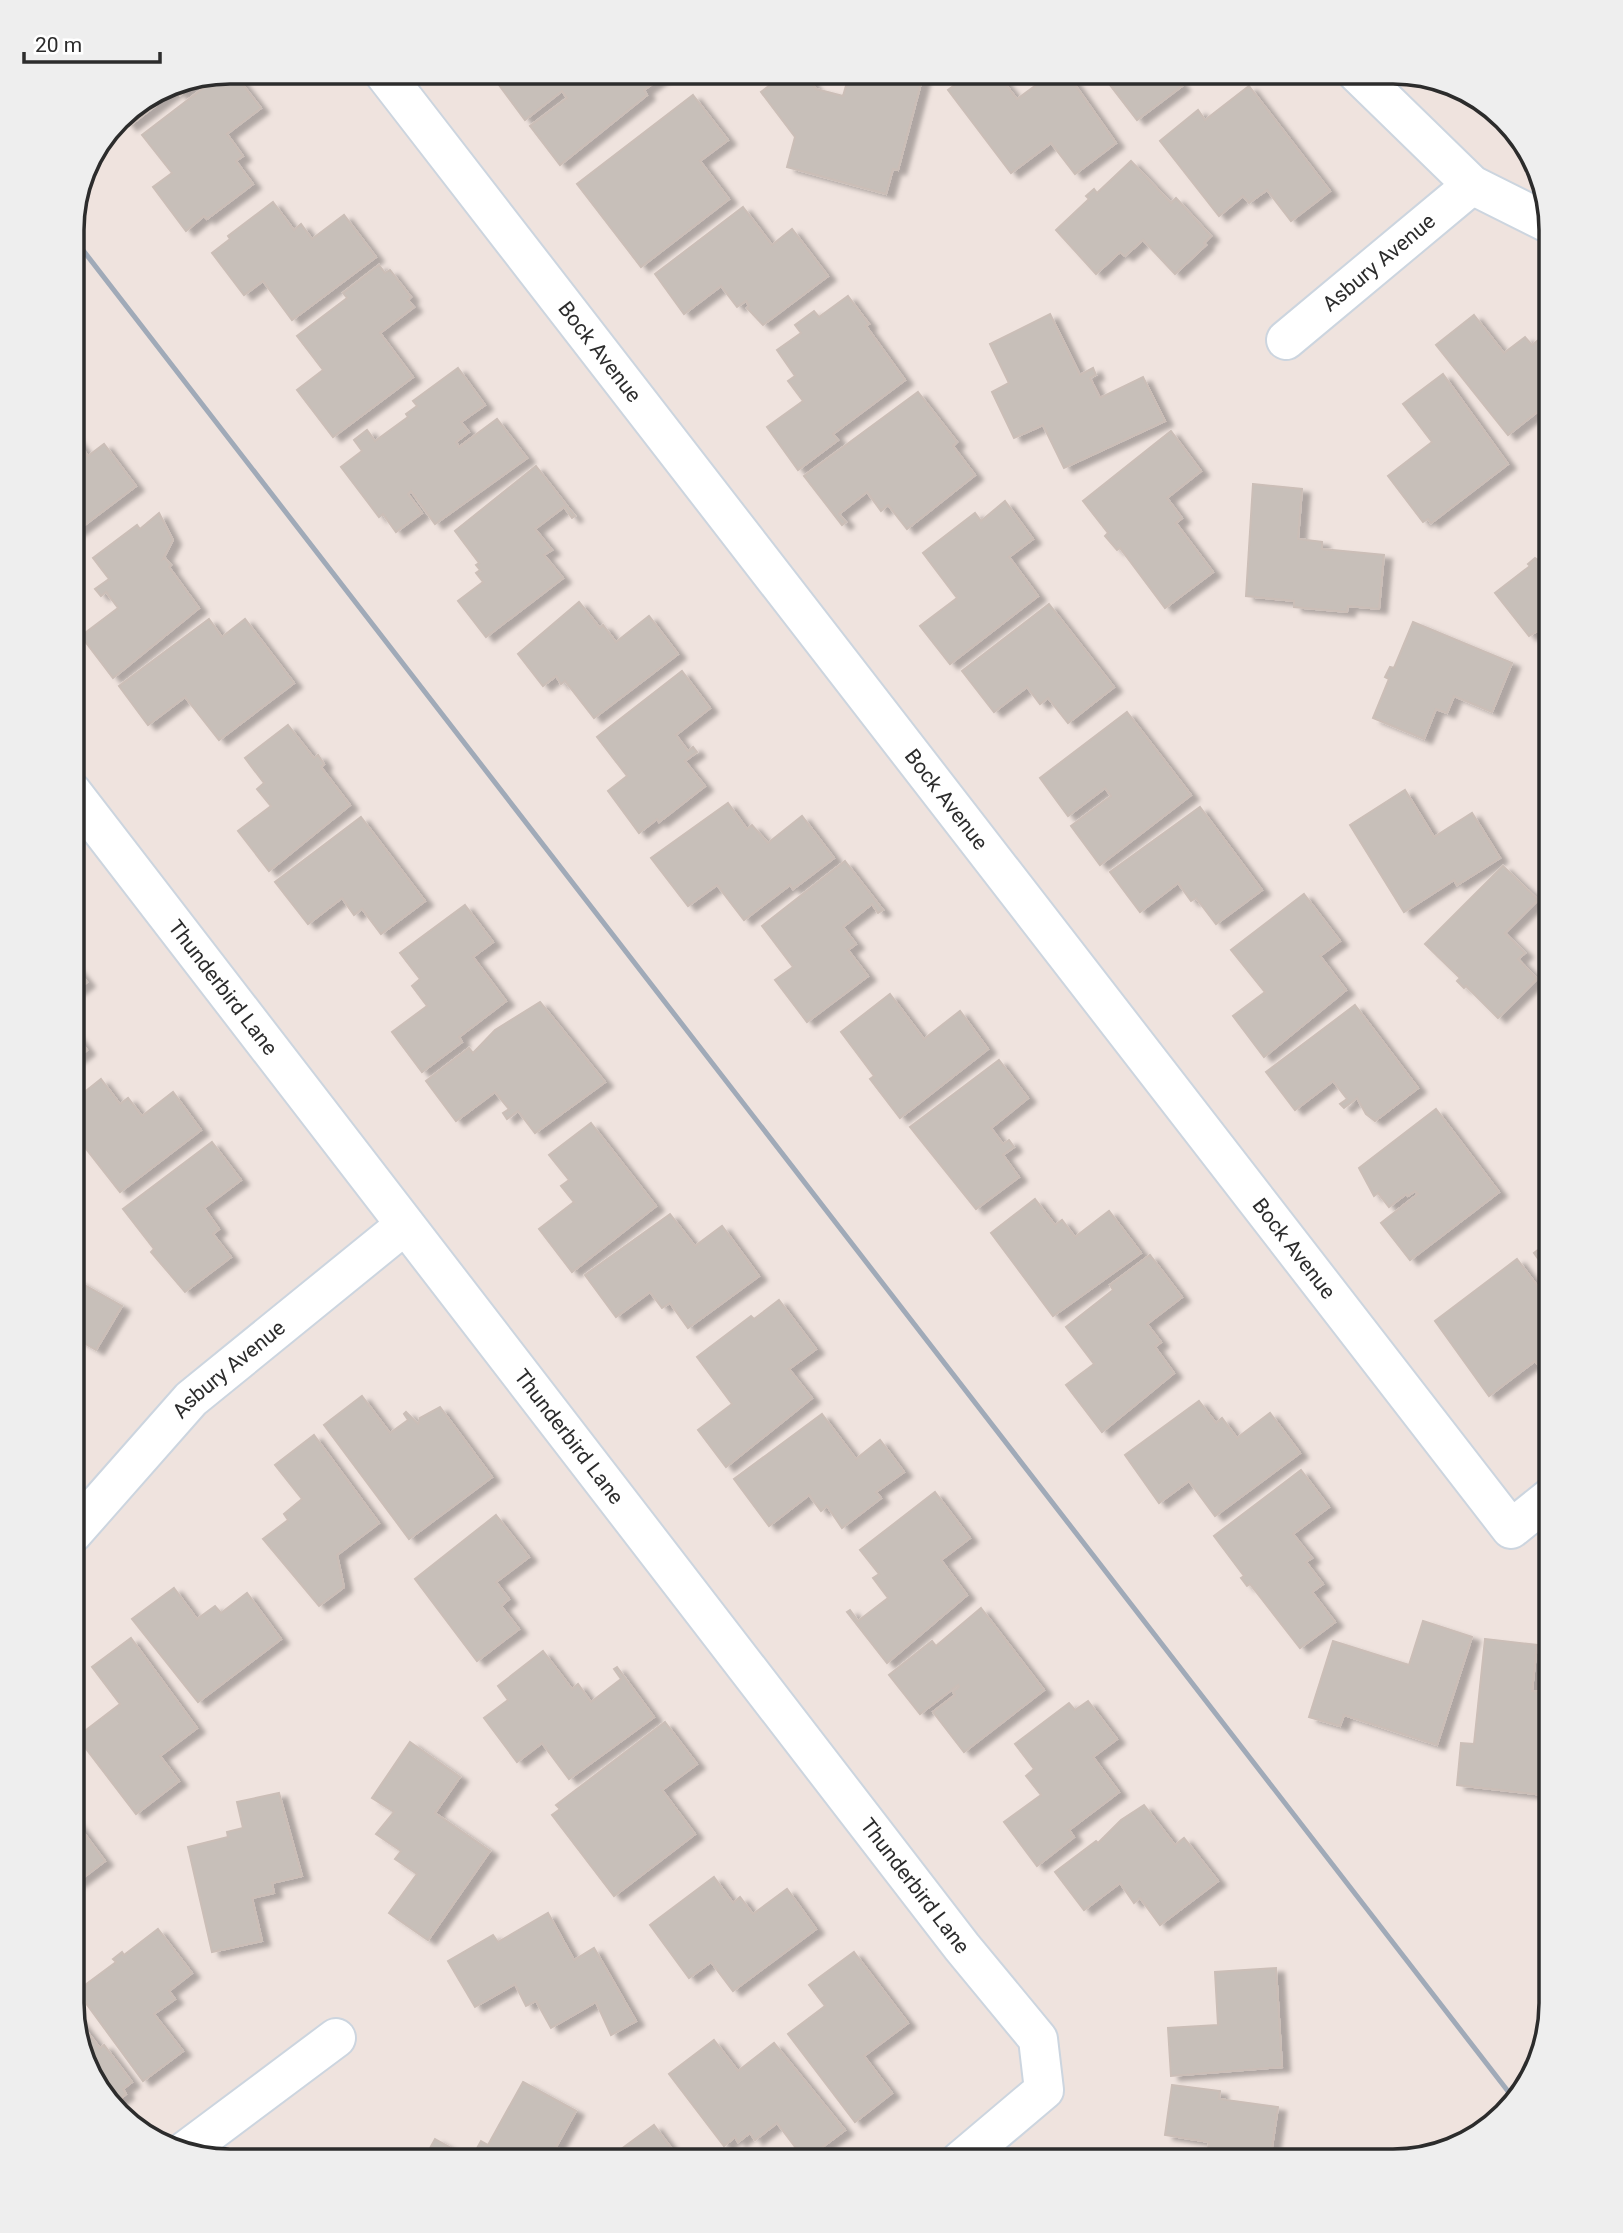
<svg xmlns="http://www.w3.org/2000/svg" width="1623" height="2233" font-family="Roboto,sans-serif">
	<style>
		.building { fill: #c7bfb9; stroke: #cbbeb7; stroke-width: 2; filter: url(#shadow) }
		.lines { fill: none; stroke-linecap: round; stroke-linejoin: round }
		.minor-casing { stroke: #ccd5df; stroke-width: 42 }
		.minor { stroke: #fff; stroke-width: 38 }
		.rail { stroke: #a0aab8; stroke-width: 5 }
		.labels { text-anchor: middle; stroke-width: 5; stroke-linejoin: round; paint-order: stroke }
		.street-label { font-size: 21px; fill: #2c2c2c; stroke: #fff }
		.rim { fill: none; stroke: #2c2c2c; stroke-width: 3.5 }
	</style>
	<defs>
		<filter id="shadow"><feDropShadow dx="8" dy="4.5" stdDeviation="2" flood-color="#0004"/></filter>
	</defs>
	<rect width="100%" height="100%" fill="#efe3de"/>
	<g class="building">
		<polygon points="233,72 261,108 227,134 243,156 236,161 253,184 207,219 204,216 186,231 153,187 172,173 142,135 223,73"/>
		<polygon points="508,72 669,72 644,90 647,95 560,165 530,126 567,98 562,91 525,120 496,81"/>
		<polygon points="787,72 803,72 816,89 843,96 850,72 924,72 898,170 893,169 886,194 787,167 795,137 761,92"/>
		<polygon points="972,72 996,72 1017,99 1054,72 1066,72 1116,143 1075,174 1051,143 1011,173 948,90"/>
		<polygon points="1100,72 1171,72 1182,86 1137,120"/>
		<polygon points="203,77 180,95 176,90 129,126 121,116 170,84"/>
		<polygon points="1249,86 1330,191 1291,221 1267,190 1249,203 1243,196 1219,216 1160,141 1198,110 1205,120"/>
		<polygon points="693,95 728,140 700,161 729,199 641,267 577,184"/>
		<polygon points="1131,161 1171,203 1176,198 1211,236 1204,243 1206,245 1175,274 1143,240 1125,256 1120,252 1096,274 1056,230 1089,199 1086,196 1094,189 1097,193"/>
		<polygon points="273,202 294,230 301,224 312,239 344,215 376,257 292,320 263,281 244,295 212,253 230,239 228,236"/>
		<polygon points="743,207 772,245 792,229 828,276 763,325 747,308 749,306 746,301 737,307 721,286 684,314 655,274"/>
		<polygon points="379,265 385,273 390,270 411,297 408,300 414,307 380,333 413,377 333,437 297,390 323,370 297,336 347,298 343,293"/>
		<polygon points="848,296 869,324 866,326 905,380 833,434 838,440 798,470 767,427 803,401 788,381 795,376 777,350 801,333 795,325 814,311 819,317"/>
		<polygon points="1050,314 1080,375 1093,368 1096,375 1090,378 1100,398 1143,377 1165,421 1064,468 1043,425 1014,438 992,392 1009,383 990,344"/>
		<polygon points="1474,315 1504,353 1525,337 1532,345 1551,330 1551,401 1508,435 1436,345"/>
		<polygon points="458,368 485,405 461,422 469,432 456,442 459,447 497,419 527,458 435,524 411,491 408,494 422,513 396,532 383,514 379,517 341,467 362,451 354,440 367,430 375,441 408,417 406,414 417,406 413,401"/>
		<polygon points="1443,374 1508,464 1431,523 1428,519 1423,522 1388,476 1432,442 1403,404"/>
		<polygon points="918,392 957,442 953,446 975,475 907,529 888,505 881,511 867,492 839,514 846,522 842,525 804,476"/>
		<polygon points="1171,431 1201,471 1167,498 1182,518 1176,523 1213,572 1165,608 1120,548 1117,550 1105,536 1108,533 1083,501"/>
		<polygon points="72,434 88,456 104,444 136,486 74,533"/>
		<polygon points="536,466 575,516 572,518 564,507 535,529 552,550 544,555 563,578 486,637 458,601 483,582 476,573 480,570 476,565 479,563 455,531"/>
		<polygon points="1253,484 1302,489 1298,539 1322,542 1322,549 1384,555 1379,609 1348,606 1347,612 1294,607 1294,601 1246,596"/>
		<polygon points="1005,501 1033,539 1009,557 1038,596 950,664 920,626 957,598 923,553 975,513 981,521"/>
		<polygon points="159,513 173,540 163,559 165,558 171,565 169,567 199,608 113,678 81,636 118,608 106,592 101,596 95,589 109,579 93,558 137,525 140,529"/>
		<polygon points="1551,550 1551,623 1529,636 1495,593 1530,566 1528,564 1535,558 1538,560"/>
		<polygon points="579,602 600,628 603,625 616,642 649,616 678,654 594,718 565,681 561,684 556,676 543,686 518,654"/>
		<polygon points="1049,604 1114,687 1068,723 1048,698 1040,704 1027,687 994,712 962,671"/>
		<polygon points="209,619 222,637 245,619 294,683 219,740 185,697 148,725 119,686"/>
		<polygon points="1413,622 1512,663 1492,712 1454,696 1447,713 1436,709 1424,739 1373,718 1389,679 1385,677 1390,667 1394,668"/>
		<polygon points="682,671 710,708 676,735 688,751 693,747 697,752 685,761 705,786 659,822 657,819 639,833 608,791 627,776 597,737"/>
		<polygon points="1127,712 1191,795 1100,865 1071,826 1111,796 1105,788 1068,816 1040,778"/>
		<polygon points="288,725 314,758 318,755 324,764 321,767 350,805 269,871 238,831 271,806 257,789 264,783 245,758"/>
		<polygon points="1405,790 1434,837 1472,813 1500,858 1457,885 1454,880 1404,912 1350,825"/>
		<polygon points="728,803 747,829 752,825 768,843 802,816 834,858 793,889 790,885 744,920 717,885 688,906 651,858"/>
		<polygon points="1200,807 1262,890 1216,924 1196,898 1191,901 1178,883 1140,912 1110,872"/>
		<polygon points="361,817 425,901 381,934 362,909 354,915 342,898 308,924 275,882"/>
		<polygon points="845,861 883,910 878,913 872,904 843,927 856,944 848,950 868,976 807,1022 775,980 793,967 762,926"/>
		<polygon points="1503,866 1538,900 1505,933 1525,953 1518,959 1537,979 1498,1018 1466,986 1464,988 1457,981 1460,978 1425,944"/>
		<polygon points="1304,894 1340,941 1320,956 1346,990 1264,1057 1233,1016 1265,992 1231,950"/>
		<polygon points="465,905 493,942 473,957 506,1001 459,1037 462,1042 422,1072 392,1032 427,1006 412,986 420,979 400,953"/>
		<polygon points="72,963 87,982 72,994"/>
		<polygon points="890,994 924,1039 960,1011 988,1049 900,1118 870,1079 874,1076 841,1032"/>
		<polygon points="540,1002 605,1082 535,1133 518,1111 507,1119 503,1113 509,1109 495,1092 456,1121 426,1081 469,1048 473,1053 495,1030"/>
		<polygon points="1355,1005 1418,1088 1375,1121 1366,1114 1357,1098 1344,1108 1340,1104 1347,1099 1333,1081 1295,1110 1266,1072"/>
		<polygon points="72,1030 87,1050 72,1062"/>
		<polygon points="999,1060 1028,1098 991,1128 1003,1144 1009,1140 1014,1147 1003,1155 1019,1177 976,1209 910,1127"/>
		<polygon points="101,1079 120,1104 128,1098 142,1116 173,1092 201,1130 120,1192 72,1131 72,1102"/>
		<polygon points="1436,1109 1499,1192 1410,1260 1381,1223 1418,1194 1415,1191 1408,1196 1406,1194 1389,1207 1378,1193 1374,1196 1359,1168"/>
		<polygon points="591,1123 656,1206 572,1272 539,1229 574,1202 561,1186 569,1180 549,1155"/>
		<polygon points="212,1142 241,1180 204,1208 219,1229 213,1234 231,1257 185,1292 151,1252 154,1249 123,1209"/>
		<polygon points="1035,1199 1055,1225 1062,1220 1075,1237 1109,1211 1141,1253 1053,1316 991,1233"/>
		<polygon points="670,1214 695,1246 722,1226 759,1276 688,1328 670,1303 662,1308 650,1292 616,1317 585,1275"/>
		<polygon points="1551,1240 1551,1277 1534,1253"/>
		<polygon points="1150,1255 1182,1297 1147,1324 1161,1342 1155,1347 1174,1373 1102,1432 1066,1385 1094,1364 1066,1327 1113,1290 1110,1285"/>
		<polygon points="1517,1259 1551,1304 1551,1371 1546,1375 1535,1361 1489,1396 1435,1321"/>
		<polygon points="72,1278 122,1306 96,1350 72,1336"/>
		<polygon points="779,1300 816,1349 789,1369 812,1398 726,1467 698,1430 732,1404 697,1357 751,1316 754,1319"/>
		<polygon points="362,1396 390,1433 408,1420 404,1414 406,1412 418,1424 420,1418 440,1407 492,1477 409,1539 324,1425"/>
		<polygon points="1199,1401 1216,1423 1222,1418 1237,1438 1270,1413 1300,1453 1215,1516 1189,1481 1159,1503 1125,1455"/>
		<polygon points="822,1414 856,1459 880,1440 904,1472 876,1492 881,1498 842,1528 827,1506 821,1511 809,1495 769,1526 734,1479"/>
		<polygon points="314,1435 379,1523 337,1555 344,1587 319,1606 263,1539 288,1520 284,1514 302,1499 275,1465"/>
		<polygon points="1301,1470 1329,1507 1293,1534 1312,1558 1306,1562 1323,1584 1312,1592 1335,1622 1300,1648 1250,1584 1247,1586 1241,1578 1244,1576 1214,1536"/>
		<polygon points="935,1492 970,1538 941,1560 967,1595 887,1663 847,1612 850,1610 858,1621 888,1598 873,1578 879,1574 860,1550"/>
		<polygon points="496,1515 529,1557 496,1582 509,1599 501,1606 519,1629 477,1661 415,1579"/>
		<polygon points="174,1588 197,1619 215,1606 221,1613 247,1593 281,1639 198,1702 132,1619"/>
		<polygon points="981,1608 1044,1690 964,1752 933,1712 955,1695 953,1692 959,1687 958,1685 920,1714 889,1675 932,1641 936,1646"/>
		<polygon points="1423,1621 1472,1637 1437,1745 1344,1715 1340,1726 1309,1717 1333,1641 1409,1665"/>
		<polygon points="131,1638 197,1728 160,1756 179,1781 136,1814 77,1737 120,1704 92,1667"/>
		<polygon points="1485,1639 1537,1645 1532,1691 1551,1693 1551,1796 1457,1785 1461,1743 1474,1744"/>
		<polygon points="543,1651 572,1689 578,1684 591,1702 621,1679 614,1669 617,1667 654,1717 569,1779 542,1743 517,1762 484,1718 508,1700 498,1686"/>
		<polygon points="1088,1701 1117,1739 1093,1757 1119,1792 1069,1830 1074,1837 1037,1866 1004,1822 1041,1795 1026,1776 1034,1769 1015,1744 1069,1703 1075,1710"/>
		<polygon points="665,1722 697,1764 662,1790 695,1834 614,1896 552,1815 560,1809 556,1805"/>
		<polygon points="410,1742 460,1777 435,1813 490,1851 428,1940 389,1913 417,1874 395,1859 401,1851 376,1834 394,1812 372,1798"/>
		<polygon points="279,1793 302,1876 272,1883 274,1893 252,1898 262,1941 212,1952 188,1847 228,1837 227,1832 243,1828 237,1802"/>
		<polygon points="1144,1805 1175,1845 1184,1838 1218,1881 1160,1925 1140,1898 1134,1903 1120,1883 1084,1910 1055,1872 1096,1841 1098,1843 1121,1820"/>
		<polygon points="72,1817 105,1861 72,1886"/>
		<polygon points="714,1877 733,1903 740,1897 753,1914 787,1889 816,1929 733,1991 711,1962 689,1978 650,1925"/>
		<polygon points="548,1913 574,1960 594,1948 636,2021 611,2035 596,2002 551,2028 536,2001 526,2006 515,1984 475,2007 448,1961 493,1935 498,1942"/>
		<polygon points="158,1929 192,1973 169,1991 175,1999 154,2014 183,2051 143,2081 77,1991 116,1962 113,1959 122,1952 124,1955"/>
		<polygon points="854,1952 908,2023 864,2056 892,2093 855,2122 788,2034 825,2006 809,1985"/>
		<polygon points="1276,1968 1282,2067 1171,2076 1168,2028 1218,2025 1215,1972"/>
		<polygon points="75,2016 100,2048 104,2045 132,2082 123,2089 126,2094 114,2104 93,2083"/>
		<polygon points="714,2040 738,2071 774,2043 845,2130 805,2160 777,2123 755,2140 750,2133 738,2142 735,2137 724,2146 669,2074"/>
		<polygon points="523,2082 576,2111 556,2147 575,2157 573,2161 423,2161 435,2139 471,2159 481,2141 488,2145"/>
		<polygon points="1172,2085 1220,2091 1219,2099 1278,2107 1270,2161 1206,2161 1209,2142 1165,2135"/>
		<polygon points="654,2125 681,2161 605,2161"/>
	</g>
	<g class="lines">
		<defs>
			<g id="minor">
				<path id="s1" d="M 383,72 L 1511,1529 L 1551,1497"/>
				<polyline points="1356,72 1472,185 1550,224"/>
				<path id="s2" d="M 1286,340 L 1472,185"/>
				<path id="s3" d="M 72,792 L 962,1947 L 1038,2039 L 1044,2090 L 960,2161"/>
				<path id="s4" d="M 72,1534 L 191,1399 L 405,1225"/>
				<polyline points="185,2151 336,2038"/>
			</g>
		</defs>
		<use href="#minor" class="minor-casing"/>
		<use href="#minor" class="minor"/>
		<polyline class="rail" points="72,236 1514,2099"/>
	</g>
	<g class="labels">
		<g class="street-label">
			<text dy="7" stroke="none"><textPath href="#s2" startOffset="121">Asbury Avenue</textPath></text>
			<text dy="7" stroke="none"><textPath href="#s1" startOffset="354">Bock Avenue</textPath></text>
			<text dy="7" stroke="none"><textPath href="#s1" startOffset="920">Bock Avenue</textPath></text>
			<text dy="7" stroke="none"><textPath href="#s3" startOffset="247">Thunderbird Lane</textPath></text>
			<text dy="7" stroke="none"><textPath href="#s1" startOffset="1488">Bock Avenue</textPath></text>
			<text dy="7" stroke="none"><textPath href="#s4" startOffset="228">Asbury Avenue</textPath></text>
			<text dy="7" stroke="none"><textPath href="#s3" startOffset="814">Thunderbird Lane</textPath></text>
			<text dy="7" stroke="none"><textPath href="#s3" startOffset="1381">Thunderbird Lane</textPath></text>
		</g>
	</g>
	<path d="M0 0H1623V2233H0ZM230 84H1393A146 146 0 0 1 1539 230V2003A146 146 0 0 1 1393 2149H230A146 146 0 0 1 84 2003V230A146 146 0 0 1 230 84Z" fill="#eee" fill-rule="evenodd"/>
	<path class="rim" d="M230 84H1393A146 146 0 0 1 1539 230V2003A146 146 0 0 1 1393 2149H230A146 146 0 0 1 84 2003V230A146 146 0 0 1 230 84Z"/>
	<path d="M24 52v10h136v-10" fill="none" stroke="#2c2c2c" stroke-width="3.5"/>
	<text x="35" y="52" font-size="21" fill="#2c2c2c" stroke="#ffffff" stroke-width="5" paint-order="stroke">20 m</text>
</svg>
